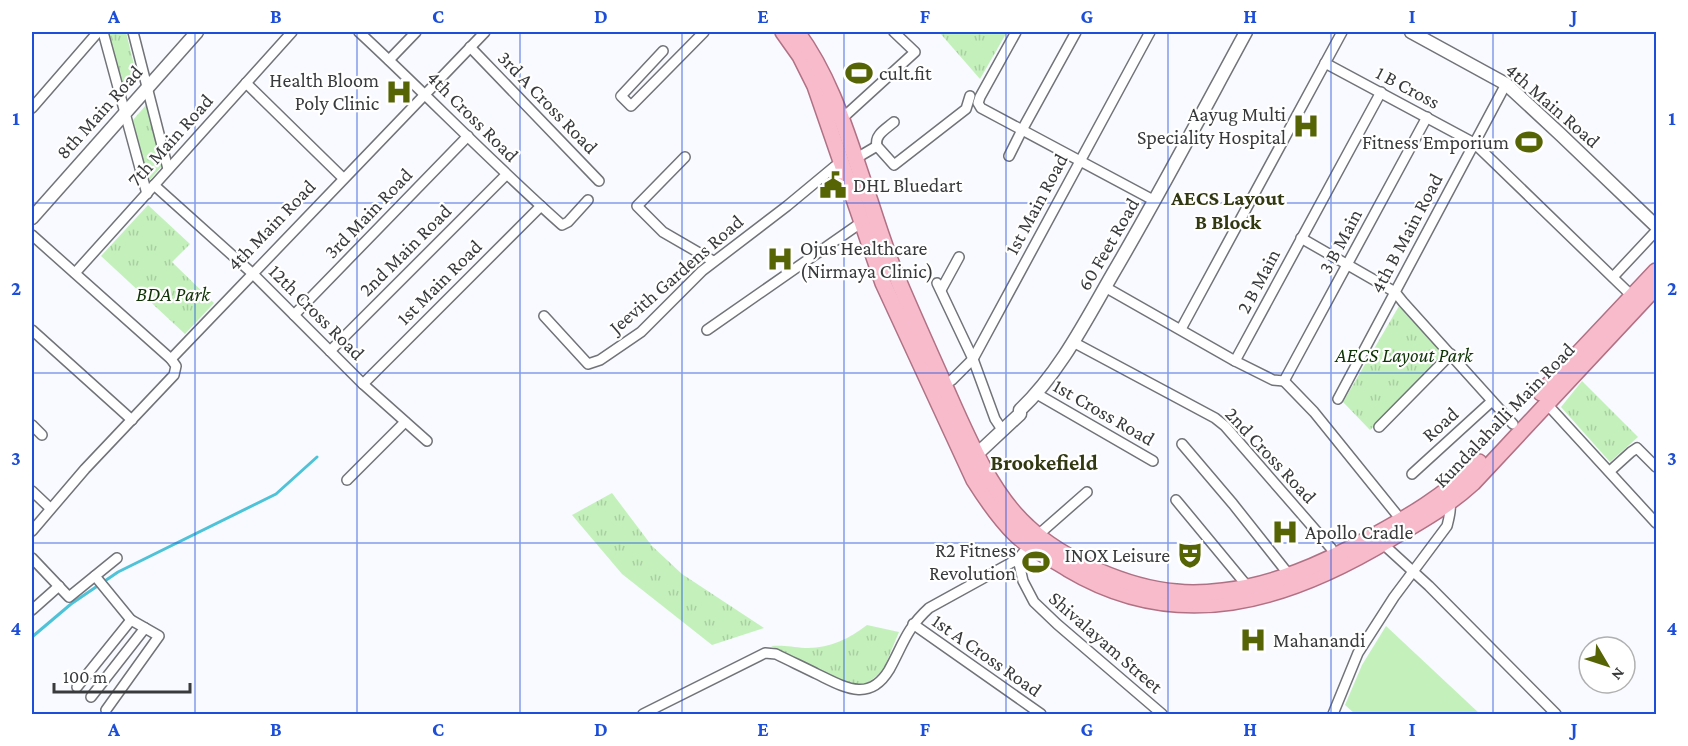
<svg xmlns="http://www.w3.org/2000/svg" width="1688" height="746" font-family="'Crimson Pro',serif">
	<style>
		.grass { fill: #c4f1bb }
		.park { fill: url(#park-tufts) }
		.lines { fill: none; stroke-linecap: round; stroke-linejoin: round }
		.stream { stroke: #4ec3d8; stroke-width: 3 }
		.minor-casing { stroke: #717379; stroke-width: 12 }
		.tertiary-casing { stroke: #717379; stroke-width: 15 }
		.primary-casing { stroke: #b17184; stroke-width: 18 }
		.minor { stroke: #fff; stroke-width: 9 }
		.tertiary { stroke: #fff; stroke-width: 12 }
		.primary { stroke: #f7bbcc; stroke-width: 15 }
		.grid { fill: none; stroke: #1d4ed8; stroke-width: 1.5; stroke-opacity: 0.55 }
		.labels { text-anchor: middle; stroke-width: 4.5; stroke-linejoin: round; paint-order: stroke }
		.poi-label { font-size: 20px; fill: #393a3c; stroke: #fff; text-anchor: start }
		.street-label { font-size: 20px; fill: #393a3c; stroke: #fff }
		.park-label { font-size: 20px; font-style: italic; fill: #0e3306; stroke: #fff }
		.neighbourhood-label { font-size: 21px; font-weight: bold; fill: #323912; stroke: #fff }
		.quarter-label { font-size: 22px; font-weight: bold; fill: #323912; stroke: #fff }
		.neatline { fill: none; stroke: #1d4ed8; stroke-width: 2 }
		.grid-label { font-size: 20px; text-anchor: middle; font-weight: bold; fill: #1d4ed8 }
	</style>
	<defs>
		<pattern id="park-tufts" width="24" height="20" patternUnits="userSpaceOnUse" patternTransform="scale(1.5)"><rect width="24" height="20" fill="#c4f1bb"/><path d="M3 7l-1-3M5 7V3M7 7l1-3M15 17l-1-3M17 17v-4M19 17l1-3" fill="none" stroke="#a9cfa2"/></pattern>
	</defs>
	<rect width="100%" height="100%" fill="#f9faff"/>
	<polygon class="grass" points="1386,626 1480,714 1355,714 1345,705 1362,665"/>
	<g class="park">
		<polygon points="107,32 126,32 137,77 123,92"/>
		<polygon points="939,32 1007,32 980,79"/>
		<polygon points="146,105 162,166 148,182 133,120"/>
		<polygon points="148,205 190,244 172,262 214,303 185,334 101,256"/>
		<polygon points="1399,306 1447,356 1370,430 1343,402"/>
		<polygon points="1582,381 1638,437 1610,462 1561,407"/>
		<polygon points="612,493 652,546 682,574 764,628 712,645 622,574 572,515"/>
		<path d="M 867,625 L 899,632 L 884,668 L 878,675 L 866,684 L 845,685 L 771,646 C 785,645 792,647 805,648 C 828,649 849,639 867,625 Z"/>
	</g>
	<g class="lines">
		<polyline class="stream" points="32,637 71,604 118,572 276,494 317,457"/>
		<defs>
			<g id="minor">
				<polyline points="103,32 147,194"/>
				<polyline points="133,32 168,169"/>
				<path d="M 359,32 C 427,95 492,163 562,225 L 568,222 L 588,200"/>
				<polyline points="1016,32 980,97 978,103 981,108 1155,201"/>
				<polyline points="470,47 599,181"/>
				<polyline points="663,51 621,96 631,106 704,32"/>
				<polyline points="389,60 416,32"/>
				<polyline points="1325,63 1474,143 1632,296"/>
				<polyline points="246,83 343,178"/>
				<polyline points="32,108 98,32"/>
				<polyline points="841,117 847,114 915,52 894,32"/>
				<path d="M 894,122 C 886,129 874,135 877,146 L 894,165 L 966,109 L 970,96"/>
				<polyline points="1009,156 1022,130 1076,32"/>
				<polyline points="685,157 637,206 663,232 713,261"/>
				<polyline points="855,159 877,146"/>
				<polyline points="154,185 252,273 363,384 427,441"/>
				<polyline points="32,235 171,359 176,366 174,375 85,469 32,531"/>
				<polyline points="1301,238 1395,292 1403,302 1513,424"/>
				<polyline points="75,273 292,32"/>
				<polyline points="1613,277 1656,231"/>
				<polyline points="937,283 973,359 995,419 1003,431"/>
				<polyline points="1105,287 1235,361 1273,380 1284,381"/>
				<polyline points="941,290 959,257"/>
				<polyline points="294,315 468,136"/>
				<polyline points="544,316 588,364 600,360 641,332 702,271 787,206 834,167 841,163"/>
				<polyline points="1181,329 1342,32"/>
				<polyline points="32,330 132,420"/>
				<polyline points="707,330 862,222"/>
				<polyline points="1073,342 1215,418 1225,426 1331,548 1335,556"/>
				<polyline points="330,351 506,175"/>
				<polyline points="171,359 485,32"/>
				<polyline points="1235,361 1381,92"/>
				<polyline points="1284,381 1427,117"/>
				<polyline points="1284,381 1314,412 1402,521"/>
				<polyline points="363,384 541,206"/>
				<polyline points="944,385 952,380 973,359 1150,32"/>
				<polyline points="1037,394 1153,461"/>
				<polyline points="1338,399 1506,84"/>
				<polyline points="1546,403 1656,523"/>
				<polyline points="32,425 42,435"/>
				<polyline points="1379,427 1451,354"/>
				<polyline points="1182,444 1233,504 1290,576"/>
				<polyline points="1610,471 1631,452 1637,448 1656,467"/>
				<polyline points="1412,474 1492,401"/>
				<polyline points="347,480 405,422"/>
				<polyline points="32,491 50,508"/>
				<polyline points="1176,500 1248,587"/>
				<polyline points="1383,544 1429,586 1556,714"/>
				<polyline points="32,558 69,597 117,558"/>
				<polyline points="1018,559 1023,581 1034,602 1057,624 1162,714"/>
				<polyline points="95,576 131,620 159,636 106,710"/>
				<polyline points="32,610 59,586"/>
				<polyline points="913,624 1041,714"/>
				<polyline points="77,687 131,620"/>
				<polyline points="91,697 145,628"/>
				<path d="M 643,714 L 765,653 L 776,654 C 790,661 803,667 817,674 C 844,687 869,703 889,670 C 903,645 906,629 929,608 L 1018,559 L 1038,535 L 1087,492"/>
				<path d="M 1333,714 L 1358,653 L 1394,597 L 1447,526 C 1449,518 1452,507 1449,500"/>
			</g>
			<g id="tertiary">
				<polyline points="1411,32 1506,84 1561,135 1656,226"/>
				<polyline points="32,218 197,32"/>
				<path d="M 976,455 L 1020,414 L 1020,410 C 1059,373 1085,322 1112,275 C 1159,195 1202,113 1246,32"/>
			</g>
			<g id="primary">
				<path d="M 783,32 L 800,56 L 815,86 L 883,283 L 974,480 C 986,499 999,518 1015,534 C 1030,549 1051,558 1068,569 C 1179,635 1287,601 1390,539 C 1419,522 1448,506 1473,483 L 1656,287"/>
				<path d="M 797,32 C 834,82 849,142 870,201 C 878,226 886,251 896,275 C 911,311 927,346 943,382 C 964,429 989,492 1028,527 C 1063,560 1128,588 1176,592 C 1191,594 1207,593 1223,591 C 1275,585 1321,564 1366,540 C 1407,518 1446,495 1479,462"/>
				<polyline points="1541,393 1656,271"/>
			</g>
		</defs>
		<use href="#minor" class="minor-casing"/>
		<use href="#tertiary" class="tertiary-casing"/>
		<use href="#primary" class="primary-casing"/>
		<use href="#minor" class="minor"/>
		<use href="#tertiary" class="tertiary"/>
		<use href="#primary" class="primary"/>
	</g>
	<path class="grid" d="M 195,32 L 195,714M 357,32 L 357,714M 520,32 L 520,714M 682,32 L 682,714M 844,32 L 844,714M 1006,32 L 1006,714M 1168,32 L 1168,714M 1331,32 L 1331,714M 1493,32 L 1493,714M 32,203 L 1656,203M 32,373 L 1656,373M 32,543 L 1656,543"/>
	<defs>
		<symbol id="stadium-bare" viewBox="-9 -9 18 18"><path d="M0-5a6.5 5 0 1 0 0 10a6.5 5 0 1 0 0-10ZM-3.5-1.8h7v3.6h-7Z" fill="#576406" stroke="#fff" stroke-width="2.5" paint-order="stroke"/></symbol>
		<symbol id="hospital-bare" viewBox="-9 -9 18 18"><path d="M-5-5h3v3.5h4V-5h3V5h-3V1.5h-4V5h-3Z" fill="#576406" stroke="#fff" stroke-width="2.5" paint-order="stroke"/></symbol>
		<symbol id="civic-bare" viewBox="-9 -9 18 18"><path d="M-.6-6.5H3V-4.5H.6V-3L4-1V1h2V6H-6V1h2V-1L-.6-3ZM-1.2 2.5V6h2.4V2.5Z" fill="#576406" stroke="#fff" stroke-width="2.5" paint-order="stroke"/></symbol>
		<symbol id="theatre-bare" viewBox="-9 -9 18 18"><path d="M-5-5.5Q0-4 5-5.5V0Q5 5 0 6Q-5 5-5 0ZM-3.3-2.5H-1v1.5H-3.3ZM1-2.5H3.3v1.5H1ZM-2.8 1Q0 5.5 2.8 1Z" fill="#576406" stroke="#fff" stroke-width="2.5" paint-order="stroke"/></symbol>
	</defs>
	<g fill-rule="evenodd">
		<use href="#stadium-bare" x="840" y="54" width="38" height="38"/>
		<use href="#hospital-bare" x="380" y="73" width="38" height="38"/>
		<use href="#hospital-bare" x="1287" y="107" width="38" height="38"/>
		<use href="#stadium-bare" x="1510" y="123" width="38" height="38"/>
		<use href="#civic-bare" x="814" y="166" width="38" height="38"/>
		<use href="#hospital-bare" x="761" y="240" width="38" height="38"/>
		<use href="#hospital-bare" x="1266" y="513" width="38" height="38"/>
		<use href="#theatre-bare" x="1171" y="536" width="38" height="38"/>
		<use href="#stadium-bare" x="1017" y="543" width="38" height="38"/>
		<use href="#hospital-bare" x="1234" y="621" width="38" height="38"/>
	</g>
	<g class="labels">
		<g class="poi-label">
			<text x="879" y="80">cult.fit</text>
			<text x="379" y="87" text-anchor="end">Health Bloom<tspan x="379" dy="23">Poly Clinic</tspan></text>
			<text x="1286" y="121" text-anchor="end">Aayug Multi<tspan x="1286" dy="23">Speciality Hospital</tspan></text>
			<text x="1509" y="149" text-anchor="end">Fitness Emporium</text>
			<text x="853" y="192">DHL Bluedart</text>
			<text x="800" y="255">Ojus Healthcare<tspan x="800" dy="23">(Nirmaya Clinic)</tspan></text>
			<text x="1305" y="539">Apollo Cradle</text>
			<text x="1016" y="557" text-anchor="end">R2 Fitness<tspan x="1016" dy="23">Revolution</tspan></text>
			<text x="1170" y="562" text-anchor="end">INOX Leisure</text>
			<text x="1273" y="647">Mahanandi</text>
		</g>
		<g class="street-label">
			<text transform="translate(1408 87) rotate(28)" y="7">1 B Cross</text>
			<text transform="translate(548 102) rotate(46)" y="7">3rd A Cross Road</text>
			<text transform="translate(1553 105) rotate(41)" y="7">4th Main Road</text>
			<text transform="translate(99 112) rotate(-48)" y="7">8th Main Road</text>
			<text transform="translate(473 116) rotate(45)" y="7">4th Cross Road</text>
			<text transform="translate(170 140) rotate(-48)" y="7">7th Main Road</text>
			<text transform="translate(1036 204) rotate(-62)" y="7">1st Main Road</text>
			<text transform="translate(368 213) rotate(-46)" y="7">3rd Main Road</text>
			<text transform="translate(271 225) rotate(-46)" y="7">4th Main Road</text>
			<text transform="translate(1406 233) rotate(-62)" y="7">4th B Main Road</text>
			<text transform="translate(1340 241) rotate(-62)" y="7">3 B Main</text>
			<text transform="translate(1108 244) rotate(-60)" y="7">60 Feet Road</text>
			<text transform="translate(405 250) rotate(-45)" y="7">2nd Main Road</text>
			<text transform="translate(676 274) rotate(-41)" y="7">Jeevith Gardens Road</text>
			<text transform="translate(1258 281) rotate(-62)" y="7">2 B Main</text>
			<text transform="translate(439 282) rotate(-45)" y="7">1st Main Road</text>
			<text transform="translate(317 312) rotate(45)" y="7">12th Cross Road</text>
			<text transform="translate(1104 412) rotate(30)" y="7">1st Cross Road</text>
			<text transform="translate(1504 415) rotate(-46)" y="7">Kundalahalli Main Road</text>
			<text transform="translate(1440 424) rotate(-42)" y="7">Road</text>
			<text transform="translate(1271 455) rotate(47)" y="7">2nd Cross Road</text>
			<text transform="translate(1106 642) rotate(41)" y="7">Shivalayam Street</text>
			<text transform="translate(987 655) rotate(35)" y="7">1st A Cross Road</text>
		</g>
		<g class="park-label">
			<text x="173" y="301">BDA Park</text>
			<text x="1404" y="362">AECS Layout Park</text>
		</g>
		<g class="neighbourhood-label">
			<text x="1228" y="205">AECS Layout<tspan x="1228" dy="24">B Block</tspan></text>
		</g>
		<g class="quarter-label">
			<text x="1044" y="470">Brookefield</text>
		</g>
	</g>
	<rect width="1688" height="746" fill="none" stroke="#ffffff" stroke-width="66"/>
	<g transform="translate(1607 665) rotate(129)"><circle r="28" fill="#ffffff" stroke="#b0b0b1" stroke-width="1.5"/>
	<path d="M0-4.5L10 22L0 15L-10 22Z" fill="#576406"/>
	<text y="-9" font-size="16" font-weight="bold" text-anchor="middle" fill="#393a3c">N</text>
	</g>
	<path d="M54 683v9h136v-9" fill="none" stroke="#393a3c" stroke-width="3"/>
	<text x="63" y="683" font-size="18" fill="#393a3c" stroke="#ffffff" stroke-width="4.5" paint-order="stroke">100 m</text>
	<rect x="33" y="33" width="1622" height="680" class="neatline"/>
	<g class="grid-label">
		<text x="114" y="23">A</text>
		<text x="276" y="23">B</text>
		<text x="438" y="23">C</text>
		<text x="601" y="23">D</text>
		<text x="763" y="23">E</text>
		<text x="925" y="23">F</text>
		<text x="1087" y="23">G</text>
		<text x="1250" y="23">H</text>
		<text x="1412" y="23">I</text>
		<text x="1574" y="23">J</text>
		<text x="16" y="125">1</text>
		<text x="1672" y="125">1</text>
		<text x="16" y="295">2</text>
		<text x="1672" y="295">2</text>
		<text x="16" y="465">3</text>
		<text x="1672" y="465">3</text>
		<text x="16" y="635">4</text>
		<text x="1672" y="635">4</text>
		<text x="114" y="736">A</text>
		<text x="276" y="736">B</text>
		<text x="438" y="736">C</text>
		<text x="601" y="736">D</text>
		<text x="763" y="736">E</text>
		<text x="925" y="736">F</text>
		<text x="1087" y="736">G</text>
		<text x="1250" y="736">H</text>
		<text x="1412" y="736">I</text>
		<text x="1574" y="736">J</text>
	</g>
</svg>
